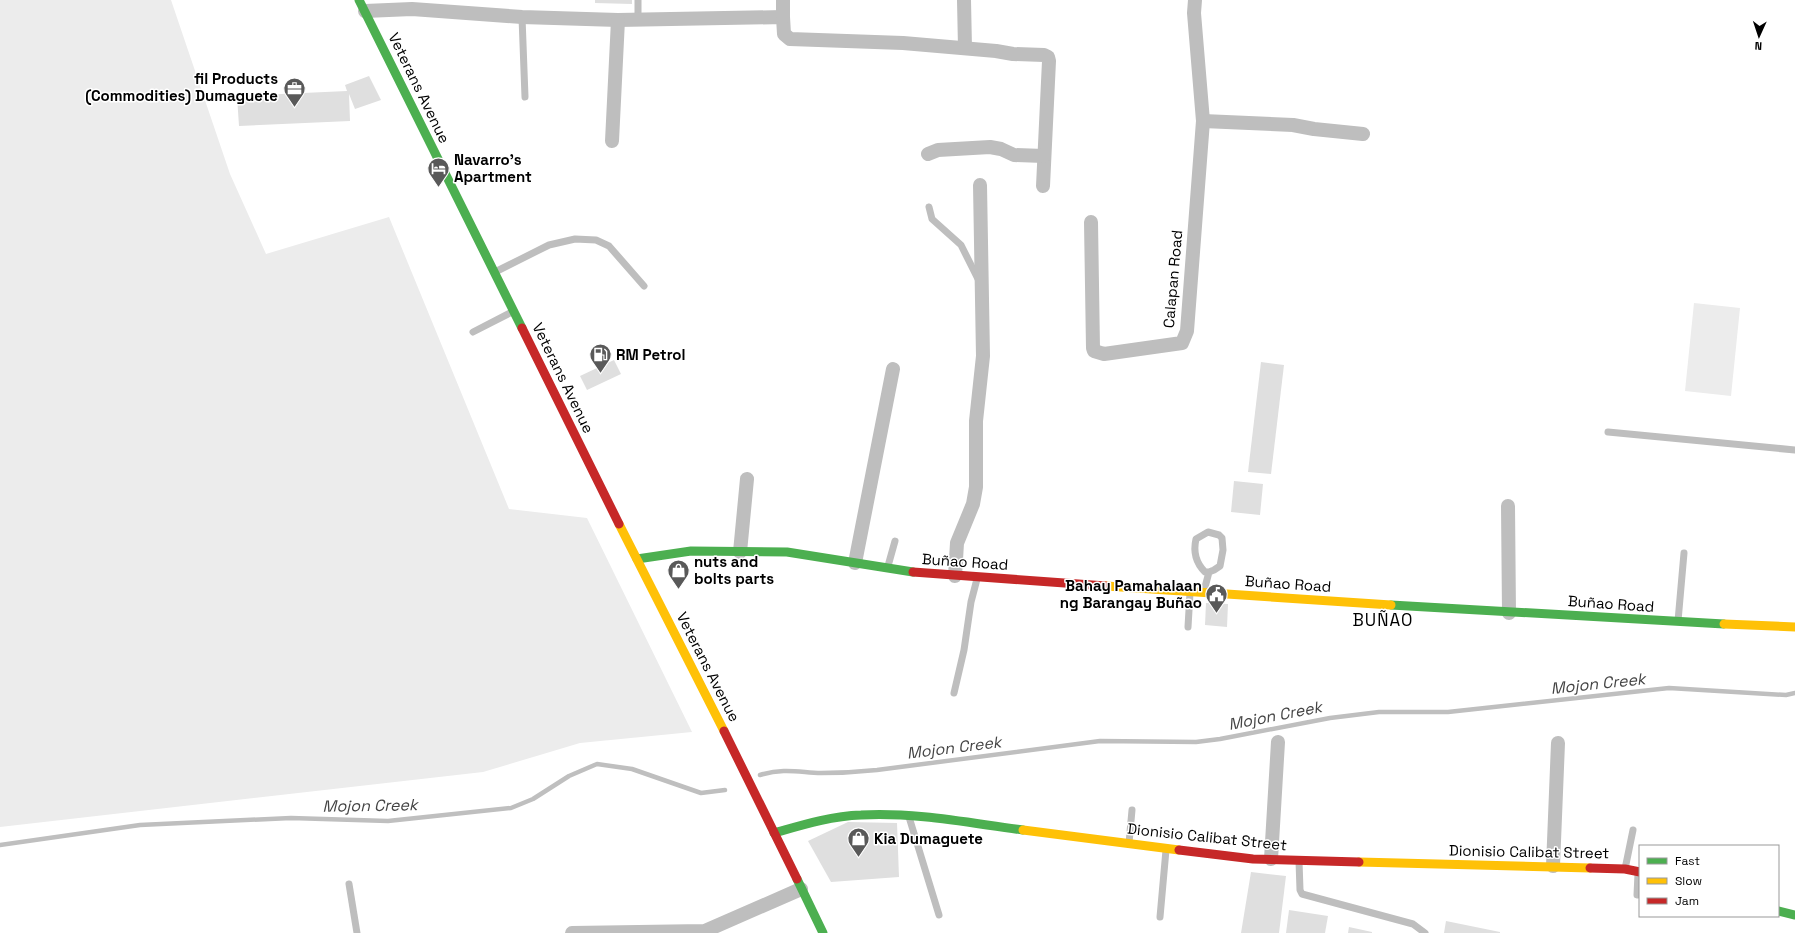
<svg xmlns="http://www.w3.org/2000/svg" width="1795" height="933" font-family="'Space Grotesk',sans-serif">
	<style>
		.green { fill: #ececec }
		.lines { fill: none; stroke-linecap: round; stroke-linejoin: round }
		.stream { stroke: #bfbfbf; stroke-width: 4.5 }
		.building { fill: #dfdfdf }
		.lane { stroke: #bebebe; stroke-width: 7 }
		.street { stroke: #bebebe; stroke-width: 14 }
		.fast { stroke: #4caf50; stroke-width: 9 }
		.slow { stroke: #ffc107; stroke-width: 9 }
		.jam { stroke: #c62828; stroke-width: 9 }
		.labels { text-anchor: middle; stroke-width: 3; stroke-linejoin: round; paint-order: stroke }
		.poi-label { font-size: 15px; font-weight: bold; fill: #000; stroke: #fff; text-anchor: start }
		.street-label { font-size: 15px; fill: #000; stroke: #fff }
		.water-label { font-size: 16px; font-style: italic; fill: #444; stroke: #fff }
		.quarter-label { font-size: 17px; letter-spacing: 1px; fill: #000; stroke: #fff }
	</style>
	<rect width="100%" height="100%" fill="#fff"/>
	<g class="green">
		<polygon points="0,0 171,0 230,174 266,254 389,217 509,509 587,518 692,732 580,743 483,772 0,827"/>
		<polygon points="1694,303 1740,308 1731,396 1685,391"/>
	</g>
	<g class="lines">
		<g class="stream">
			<path d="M 760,775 C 784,768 797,772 821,773 C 840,773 858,772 877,770 L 1100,741 L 1196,742 L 1220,739 L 1330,718 L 1379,712 L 1448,712 L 1669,688 L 1786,695 L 1795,693"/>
			<polyline points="0,845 140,825 291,818 388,821 511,808 533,799 569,776 597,764 632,769 701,793 725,790"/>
		</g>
	</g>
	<g class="building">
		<polygon points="595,0 632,0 632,4 595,3"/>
		<polygon points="369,76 381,100 355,109 349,94 350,121 239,126 237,96 347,91 345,85"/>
		<polygon points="614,360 621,374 587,390 580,376"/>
		<polygon points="1261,362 1284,365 1271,474 1248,472"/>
		<polygon points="1234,481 1263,484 1260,515 1231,512"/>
		<polygon points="1206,603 1228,604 1227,627 1205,625"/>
		<polygon points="848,822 897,823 899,877 831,882 808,841"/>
		<polygon points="1251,872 1286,876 1279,933 1241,933"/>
		<polygon points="1289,910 1328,916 1325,933 1286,933"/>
		<polygon points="1446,921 1500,932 1500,933 1444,933"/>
		<polygon points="1349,927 1372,932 1372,933 1348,933"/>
	</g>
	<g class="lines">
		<g class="lane">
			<polyline points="522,17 525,97"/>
			<polyline points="638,20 638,0"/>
			<polyline points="929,207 932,219 961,245 978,279"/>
			<polyline points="497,271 549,245 575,239 596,240 609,246 644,286"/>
			<polyline points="473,332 512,312"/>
			<polyline points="1608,432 1795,450"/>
			<polyline points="888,566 895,541"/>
			<path d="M 1204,591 L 1209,572 L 1214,570 L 1220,566 L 1223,550 L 1222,538 L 1219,535 L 1208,532 L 1196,539 C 1193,552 1196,563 1205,572 L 1209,572"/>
			<polyline points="1678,621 1684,553"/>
			<polyline points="1188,627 1190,593"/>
			<polyline points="954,693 964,650 971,602 977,579"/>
			<polyline points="909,817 939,915"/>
			<polyline points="1129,843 1132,810"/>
			<polyline points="1299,861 1300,890 1302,894 1413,924 1425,933"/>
			<polyline points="1625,869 1633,830"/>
			<polyline points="349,884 357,933"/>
			<polyline points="1637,895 1638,874"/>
			<polyline points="1160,917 1166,850"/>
		</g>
		<g class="street">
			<polyline points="964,0 965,48"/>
			<polyline points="365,11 412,9 522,17 618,20 783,17 784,34 790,39 903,43 996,51 1013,54 1044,55 1048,57 1049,61 1043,186"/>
			<polyline points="783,17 783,0"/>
			<polyline points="1203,121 1293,125 1314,129 1363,134"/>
			<polyline points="612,141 618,20"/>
			<polyline points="928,154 938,150 990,147 1001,149 1014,155 1044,156"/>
			<polyline points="1091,222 1093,348 1094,351 1104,354 1182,343 1187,331 1203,121 1194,13 1195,0"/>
			<polyline points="1508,506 1509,613"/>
			<polyline points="740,552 747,479"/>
			<polyline points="855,563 893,369"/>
			<polyline points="955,576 957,543 973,504 976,487 976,421 983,356 980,185"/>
			<polyline points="1271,859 1278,742"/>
			<polyline points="1553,866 1558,743"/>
			<polyline points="572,933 705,931 801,889"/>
		</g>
		<g class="fast">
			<polyline points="359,0 522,328"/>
			<polyline points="637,559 691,551 787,552 913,572"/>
			<polyline points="1391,605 1724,624"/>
			<path d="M 774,833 C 802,825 831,816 861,815 C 915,812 969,823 1023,830"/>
			<polyline points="797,879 823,933"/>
			<polyline points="1778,911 1795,915"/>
		</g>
		<g class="slow">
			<polyline points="619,524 724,731"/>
			<polyline points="1106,586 1391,605"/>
			<polyline points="1724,624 1795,627"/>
			<polyline points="1023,830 1179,850"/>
			<polyline points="1359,862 1590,868"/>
		</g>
		<g class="jam">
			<polyline points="522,328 619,524"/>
			<polyline points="913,572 1106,586"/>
			<polyline points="724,731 797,879"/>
			<polyline points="1179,850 1253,859 1359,862"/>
			<polyline points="1590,868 1625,869 1640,872"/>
		</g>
	</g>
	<defs>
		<symbol id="office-pin" viewBox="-11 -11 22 30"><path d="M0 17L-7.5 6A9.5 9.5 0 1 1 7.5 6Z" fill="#595959" stroke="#fff"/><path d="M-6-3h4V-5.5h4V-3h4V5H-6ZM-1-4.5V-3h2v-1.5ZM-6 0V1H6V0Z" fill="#fff"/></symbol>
		<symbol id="hotel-pin" viewBox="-11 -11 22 30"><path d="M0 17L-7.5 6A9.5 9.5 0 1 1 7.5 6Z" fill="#595959" stroke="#fff"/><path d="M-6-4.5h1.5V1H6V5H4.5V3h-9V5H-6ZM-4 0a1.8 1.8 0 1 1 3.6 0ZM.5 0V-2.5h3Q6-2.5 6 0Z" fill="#fff"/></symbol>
		<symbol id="fuel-pin" viewBox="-11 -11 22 30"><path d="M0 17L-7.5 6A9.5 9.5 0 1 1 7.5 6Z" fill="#595959" stroke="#fff"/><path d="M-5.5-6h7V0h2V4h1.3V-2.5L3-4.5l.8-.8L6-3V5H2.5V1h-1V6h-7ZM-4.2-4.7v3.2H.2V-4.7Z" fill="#fff"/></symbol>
		<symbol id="shop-pin" viewBox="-11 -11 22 30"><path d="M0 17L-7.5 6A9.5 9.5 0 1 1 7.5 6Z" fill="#595959" stroke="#fff"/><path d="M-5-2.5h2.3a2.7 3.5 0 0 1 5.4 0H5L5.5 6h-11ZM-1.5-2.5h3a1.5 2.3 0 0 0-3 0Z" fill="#fff"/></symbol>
		<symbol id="civic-pin" viewBox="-11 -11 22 30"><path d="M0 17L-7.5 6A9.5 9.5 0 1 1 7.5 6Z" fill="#595959" stroke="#fff"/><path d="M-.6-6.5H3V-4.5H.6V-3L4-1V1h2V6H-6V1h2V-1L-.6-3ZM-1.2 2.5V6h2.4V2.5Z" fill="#fff"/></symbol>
	</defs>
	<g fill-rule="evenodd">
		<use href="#office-pin" x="282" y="76" width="25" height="34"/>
		<use href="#hotel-pin" x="426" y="156" width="25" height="34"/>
		<use href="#fuel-pin" x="588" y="342" width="25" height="34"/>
		<use href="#shop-pin" x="666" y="558" width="25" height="34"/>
		<use href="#civic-pin" x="1204" y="582" width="25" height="34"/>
		<use href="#shop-pin" x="846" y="826" width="25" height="34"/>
	</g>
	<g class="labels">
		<g class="poi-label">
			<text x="278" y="84" text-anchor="end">fil Products<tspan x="278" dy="17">(Commodities) Dumaguete</tspan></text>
			<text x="454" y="165">Navarro's<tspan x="454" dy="17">Apartment</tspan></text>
			<text x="616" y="360">RM Petrol</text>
			<text x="694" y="567">nuts and<tspan x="694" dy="17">bolts parts</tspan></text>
			<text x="1202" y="591" text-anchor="end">Bahay Pamahalaan<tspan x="1202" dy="17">ng Barangay Buñao</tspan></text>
			<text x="874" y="844">Kia Dumaguete</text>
		</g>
		<g class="street-label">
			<text transform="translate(419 88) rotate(64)" y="5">Veterans Avenue</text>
			<text transform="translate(1173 279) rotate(-85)" y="5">Calapan Road</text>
			<text transform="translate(563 378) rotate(64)" y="5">Veterans Avenue</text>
			<text transform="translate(965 562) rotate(4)" y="5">Buñao Road</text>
			<text transform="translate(1288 584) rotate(4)" y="5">Buñao Road</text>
			<text transform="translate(1611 604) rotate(4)" y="5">Buñao Road</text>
			<text transform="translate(708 667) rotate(63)" y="5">Veterans Avenue</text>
			<text transform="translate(1207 837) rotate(6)" y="5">Dionisio Calibat Street</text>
			<text transform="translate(1529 852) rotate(1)" y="5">Dionisio Calibat Street</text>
		</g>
		<g class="water-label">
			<text transform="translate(1598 683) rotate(-6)" y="6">Mojon Creek</text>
			<text transform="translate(1275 715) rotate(-11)" y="6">Mojon Creek</text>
			<text transform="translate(954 747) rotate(-7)" y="6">Mojon Creek</text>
			<text transform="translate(370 805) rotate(-1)" y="6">Mojon Creek</text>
		</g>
		<g class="quarter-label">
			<text x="1383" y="626">BUÑAO</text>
		</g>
	</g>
	<rect x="1639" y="845" width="140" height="72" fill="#ffffff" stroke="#999999"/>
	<rect x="1647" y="858" width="20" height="6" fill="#4caf50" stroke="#999999"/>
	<text x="1675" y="865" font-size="12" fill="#000000">Fast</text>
	<rect x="1647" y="878" width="20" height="6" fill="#ffc107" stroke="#999999"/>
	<text x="1675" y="885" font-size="12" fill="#000000">Slow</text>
	<rect x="1647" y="898" width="20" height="6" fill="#c62828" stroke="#999999"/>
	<text x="1675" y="905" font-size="12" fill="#000000">Jam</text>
	<g transform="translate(1759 36) rotate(183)" stroke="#ffffff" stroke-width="3" paint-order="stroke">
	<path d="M0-3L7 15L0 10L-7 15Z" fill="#000000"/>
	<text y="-6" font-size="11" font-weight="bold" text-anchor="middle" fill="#000000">N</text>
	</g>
</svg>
